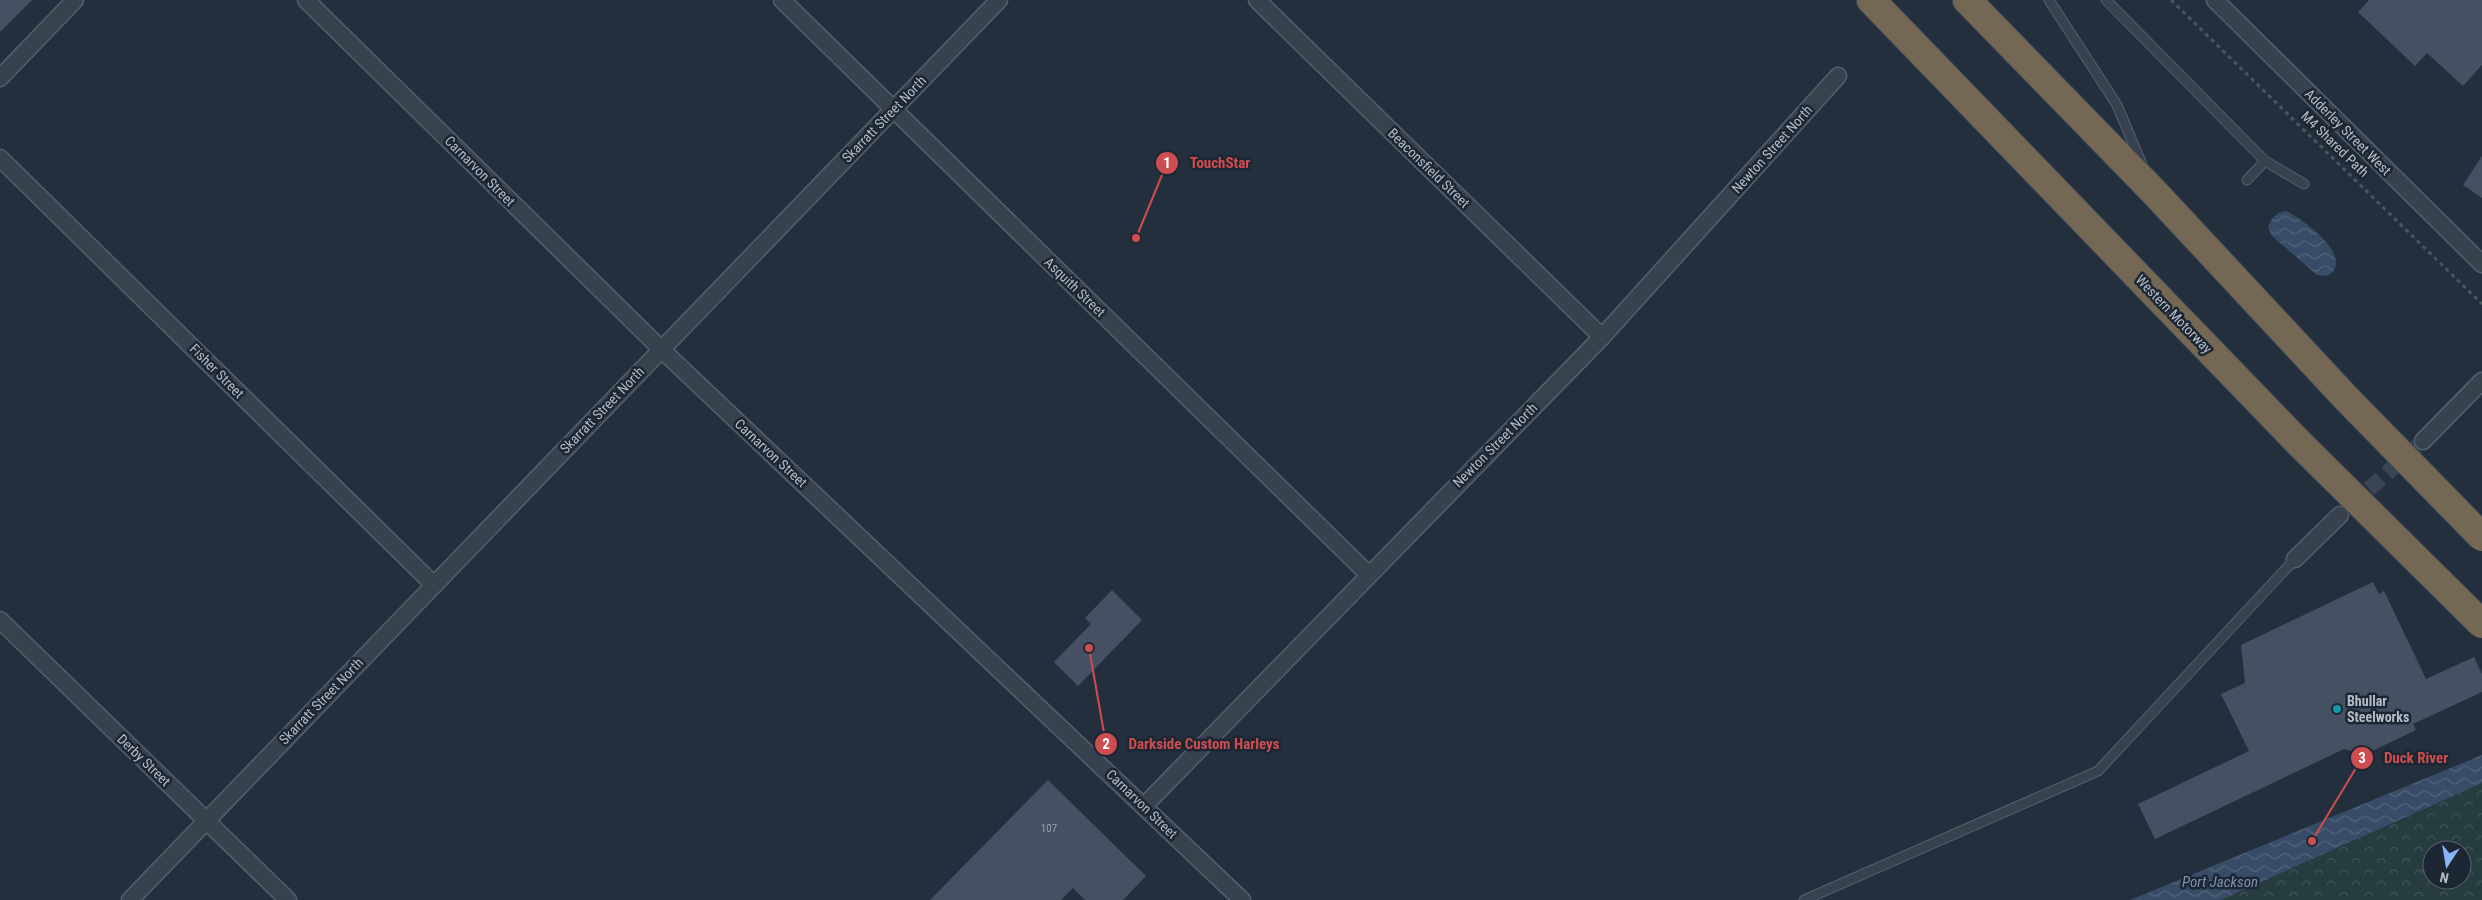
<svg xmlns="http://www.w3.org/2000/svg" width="2482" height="900" font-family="'Roboto Condensed',sans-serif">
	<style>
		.forest { fill: url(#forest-crowns); fill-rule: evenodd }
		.water { fill: url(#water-waves) }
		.building { fill: #455162 }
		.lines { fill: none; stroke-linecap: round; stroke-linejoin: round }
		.minor-tunnel { stroke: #3a4453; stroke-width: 16; stroke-dasharray: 16 8; stroke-linecap: butt }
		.service-casing { stroke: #565f6c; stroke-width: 11 }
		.minor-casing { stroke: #565f6c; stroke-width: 19 }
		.motorway-casing { stroke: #434c59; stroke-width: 30 }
		.path { stroke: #44595c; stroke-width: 3; stroke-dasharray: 4 4; stroke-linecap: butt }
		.service { stroke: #38414e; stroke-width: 9 }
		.minor { stroke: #38414e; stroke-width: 16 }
		.motorway { stroke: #746855; stroke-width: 28 }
		.motorway-bridge-casing { stroke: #434c59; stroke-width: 30; stroke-linecap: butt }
		.motorway-bridge { stroke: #746855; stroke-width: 28 }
		.culture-dot { fill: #0f9aa8; stroke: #1d2633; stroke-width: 2 }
		.labels { text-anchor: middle; stroke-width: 5; stroke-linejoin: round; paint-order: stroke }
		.number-label { font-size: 11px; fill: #98a1af }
		.street-label { font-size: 14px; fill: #b4bcc9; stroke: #1d2633 }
		.poi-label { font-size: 14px; font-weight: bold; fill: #b4bcc9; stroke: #1d2633; text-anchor: start }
		.water-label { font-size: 15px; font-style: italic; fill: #7c92b1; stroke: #1d2633 }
		.leader { fill: none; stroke: #ce4d50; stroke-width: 2 }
		.callout-dot { fill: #ce4d50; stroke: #1d2633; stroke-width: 2 }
		.mark-label { font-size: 15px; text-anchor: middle; font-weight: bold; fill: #fff }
		.callout-label { font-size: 15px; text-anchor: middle; font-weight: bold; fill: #ce4d50; stroke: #1d2633; stroke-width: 5; stroke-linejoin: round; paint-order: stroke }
	</style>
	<defs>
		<pattern id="forest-crowns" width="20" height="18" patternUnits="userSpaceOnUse" patternTransform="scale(1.25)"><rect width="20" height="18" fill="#263c3f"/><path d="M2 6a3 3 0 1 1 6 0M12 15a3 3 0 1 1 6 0" fill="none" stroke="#435659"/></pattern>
		<pattern id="water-waves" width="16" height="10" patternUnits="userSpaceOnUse" patternTransform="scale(1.25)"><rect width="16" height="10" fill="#394c67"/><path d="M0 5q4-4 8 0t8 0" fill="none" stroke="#53647b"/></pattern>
	</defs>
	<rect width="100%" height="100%" fill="#242f3e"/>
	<path class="forest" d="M 2482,783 L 2482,900 L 2221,900 ZM 2432,850 L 2462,850 L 2462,880 L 2432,880 Z"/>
	<g class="water">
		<path d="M 2286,211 C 2301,218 2346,250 2334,270 C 2330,277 2323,276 2317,275 L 2272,236 L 2268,227 C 2272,218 2275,213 2286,211 Z"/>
		<polygon points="2482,755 2482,783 2221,900 2130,900"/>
	</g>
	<g class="building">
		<polygon points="0,0 32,0 0,32"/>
		<polygon points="2369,0 2482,0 2482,65 2463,86 2427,53 2415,66 2358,12"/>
		<polygon points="2482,156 2482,198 2463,185"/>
		<polygon points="2373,582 2379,594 2384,591 2426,679 2474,657 2482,674 2482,692 2413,724 2416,730 2364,755 2344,749 2155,839 2138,804 2249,751 2221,694 2245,683 2241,645"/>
		<polygon points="1112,590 1142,620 1078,686 1054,662 1091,624 1085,618"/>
		<polygon points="1048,780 1146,876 1123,900 1085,900 1073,888 1061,900 930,900"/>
	</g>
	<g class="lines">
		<polyline class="minor-tunnel" points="2351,505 2423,441"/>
		<defs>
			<g id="service">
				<polyline points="2049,0 2117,105 2143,167"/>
				<polyline points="2106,0 2265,161 2304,184"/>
				<polyline points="2247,180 2265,161"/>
				<polyline points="1804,900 2098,771 2295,559"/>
			</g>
			<g id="minor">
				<polyline points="306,0 661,349 1242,900"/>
				<polyline points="782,0 1368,574"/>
				<polyline points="1257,0 1602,337"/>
				<polyline points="2215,0 2482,264"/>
				<polyline points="0,78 75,0"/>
				<polyline points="0,158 434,585"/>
				<polyline points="2423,441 2482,381"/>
				<polyline points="2295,559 2340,515"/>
				<polyline points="0,620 288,900"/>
				<polyline points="1144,806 1602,337 1838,76"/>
				<polyline points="130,900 999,0"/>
			</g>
			<g id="motorway">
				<polyline points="1871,0 2298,442"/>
				<polyline points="1967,0 2155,193 2346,398"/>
			</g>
		</defs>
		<use href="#service" class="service-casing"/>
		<use href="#minor" class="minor-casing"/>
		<use href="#motorway" class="motorway-casing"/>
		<polyline class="path" points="2171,0 2482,304"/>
		<use href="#service" class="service"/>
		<use href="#minor" class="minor"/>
		<use href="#motorway" class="motorway"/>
		<defs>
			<g id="motorway-bridge">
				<polyline points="2346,398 2482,537"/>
				<polyline points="2298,442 2482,624"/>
			</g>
		</defs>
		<use href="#motorway-bridge" class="motorway-bridge-casing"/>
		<use href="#motorway-bridge" class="motorway-bridge"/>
	</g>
	<circle class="culture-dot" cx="2337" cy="709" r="5"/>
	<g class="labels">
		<g class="number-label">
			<text x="1049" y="832">107</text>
		</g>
		<g class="street-label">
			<text transform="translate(884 119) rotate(-46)" y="5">Skarratt Street North</text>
			<text transform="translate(2348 132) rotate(45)" y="5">Adderley Street West</text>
			<text transform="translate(2335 144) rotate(44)" y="5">M4 Shared Path</text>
			<text transform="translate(1772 149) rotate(-48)" y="5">Newton Street North</text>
			<text transform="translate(1429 168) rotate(44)" y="5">Beaconsfield Street</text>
			<text transform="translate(480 171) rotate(45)" y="5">Carnarvon Street</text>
			<text transform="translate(1075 287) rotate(44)" y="5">Asquith Street</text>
			<text transform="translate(2174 314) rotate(46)" y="5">Western Motorway</text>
			<text transform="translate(217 371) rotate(45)" y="5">Fisher Street</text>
			<text transform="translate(602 410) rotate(-46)" y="5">Skarratt Street North</text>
			<text transform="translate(1495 445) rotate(-45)" y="5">Newton Street North</text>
			<text transform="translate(771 453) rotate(43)" y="5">Carnarvon Street</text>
			<text transform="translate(321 701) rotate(-46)" y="5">Skarratt Street North</text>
			<text transform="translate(144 760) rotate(44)" y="5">Derby Street</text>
			<text transform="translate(1142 804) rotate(44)" y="5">Carnarvon Street</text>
		</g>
		<g class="poi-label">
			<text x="2347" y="706">Bhullar<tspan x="2347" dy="16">Steelworks</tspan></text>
		</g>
		<g class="water-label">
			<text x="2220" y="887">Port Jackson</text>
		</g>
	</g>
	<path class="leader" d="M1136 238L1167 163M1089 648L1106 744M2312 841L2362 758"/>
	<g class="callout-dot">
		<circle cx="1136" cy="238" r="5"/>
		<circle cx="1089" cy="648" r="5"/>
		<circle cx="2312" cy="841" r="5"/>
		<circle cx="1167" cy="163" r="12"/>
		<circle cx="1106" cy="744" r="12"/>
		<circle cx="2362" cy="758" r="12"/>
	</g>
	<g class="mark-label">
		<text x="1167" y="168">1</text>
		<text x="1106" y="749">2</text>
		<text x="2362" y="763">3</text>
	</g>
	<g class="callout-label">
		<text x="1220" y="168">TouchStar</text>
		<text x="1204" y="749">Darkside Custom Harleys</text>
		<text x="2416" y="763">Duck River</text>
	</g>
	<g transform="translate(2447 865) rotate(192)"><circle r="24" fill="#1d2633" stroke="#59626f"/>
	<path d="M0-4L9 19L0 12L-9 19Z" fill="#8ab4f8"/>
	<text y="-8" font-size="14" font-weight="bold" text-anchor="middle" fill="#b4bcc9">N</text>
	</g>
</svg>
